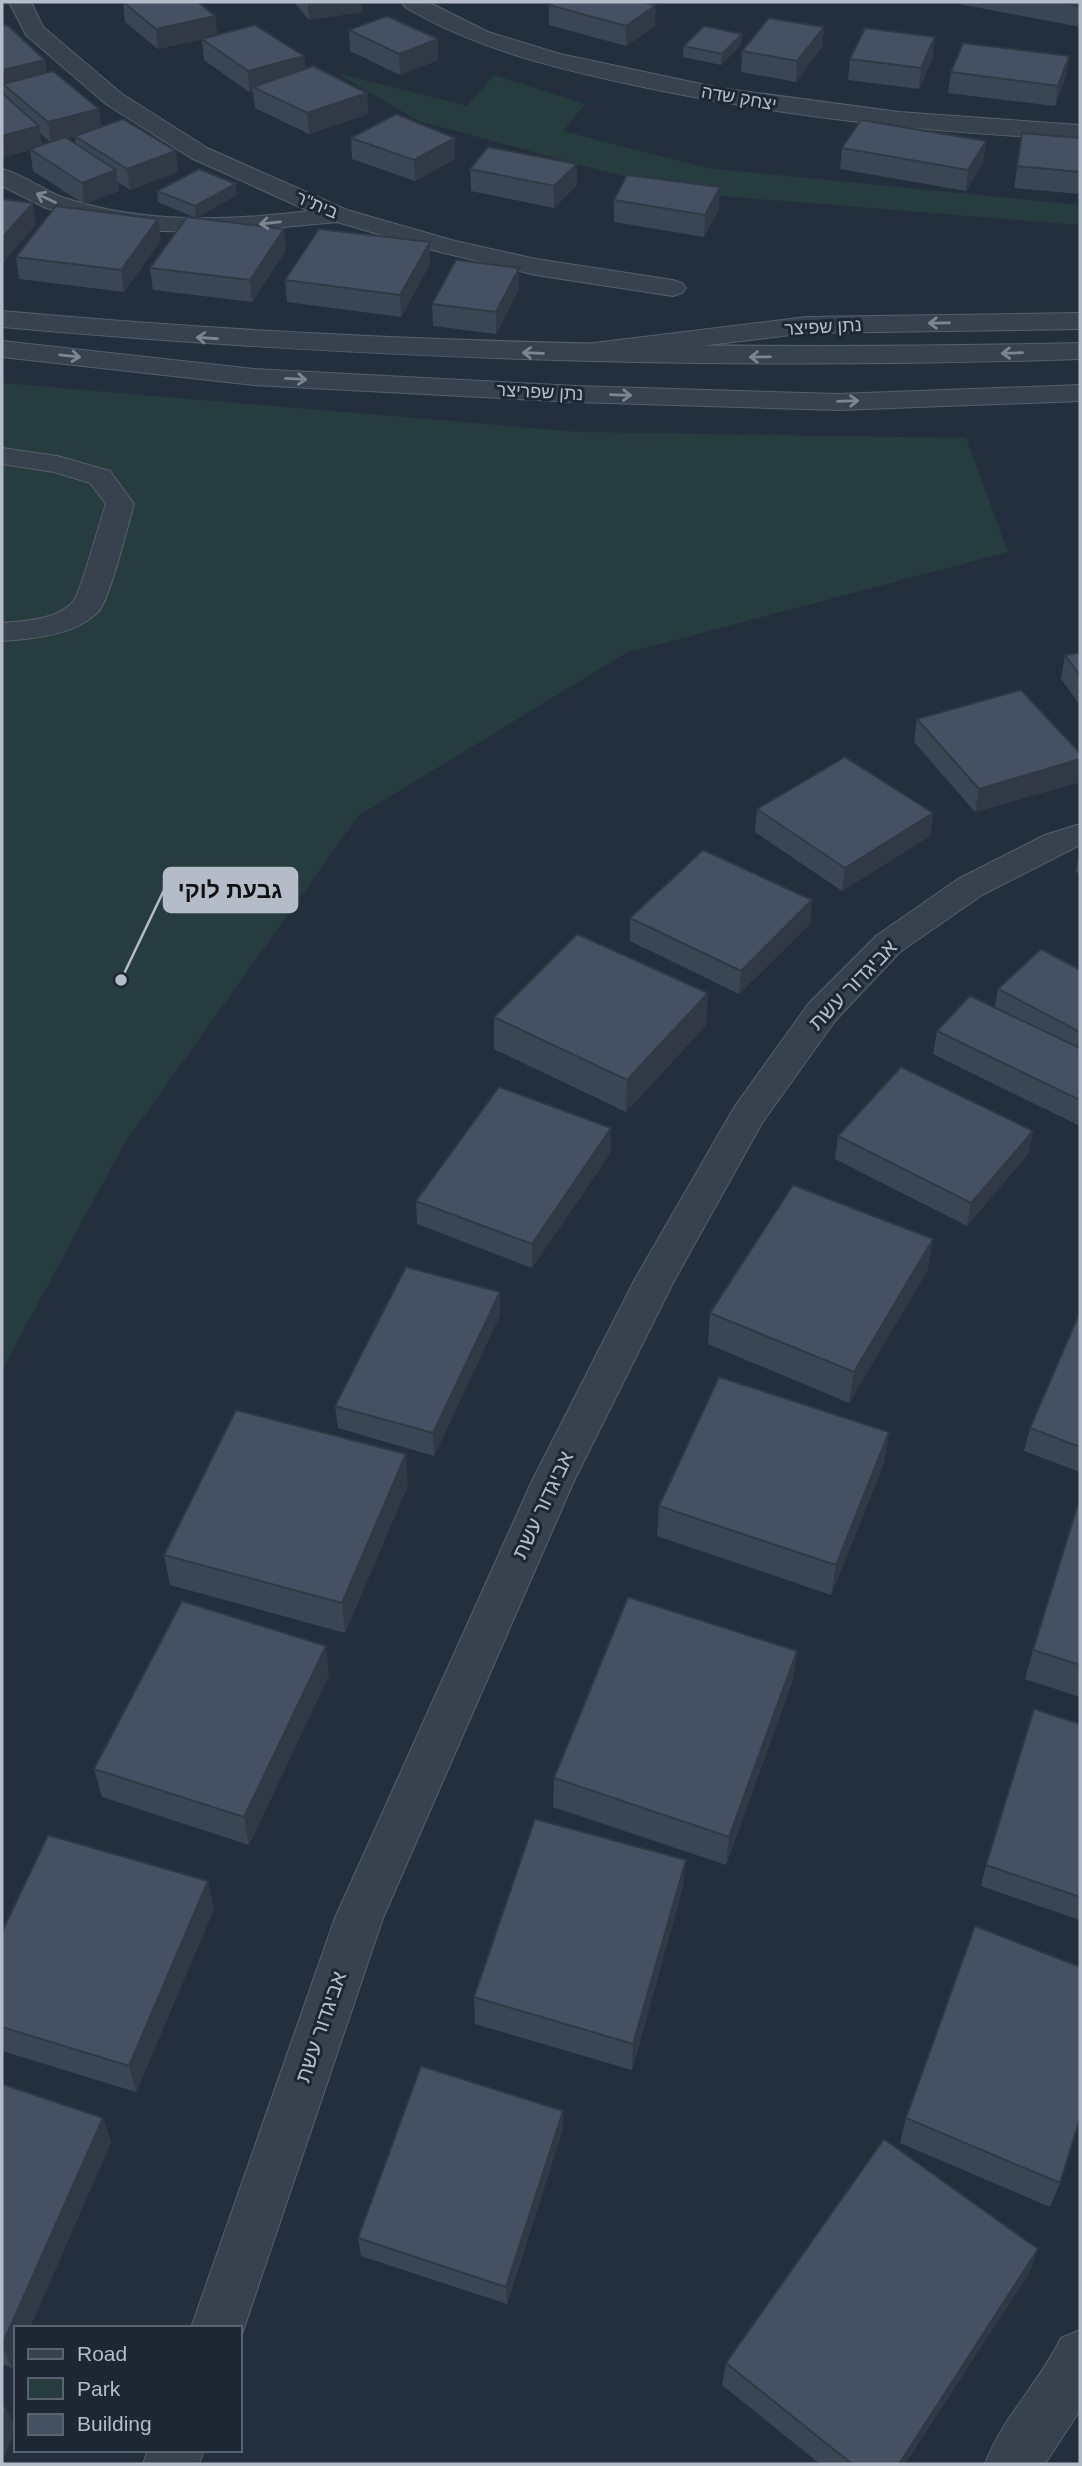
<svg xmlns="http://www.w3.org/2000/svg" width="1082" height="2466" font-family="Helvetica,Heebo,sans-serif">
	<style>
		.green { fill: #263c3f }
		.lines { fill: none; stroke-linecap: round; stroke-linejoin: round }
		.minor-casing { stroke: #565f6c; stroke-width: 2 }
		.tertiary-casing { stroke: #565f6c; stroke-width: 2 }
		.minor { fill: #38414e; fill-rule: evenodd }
		.tertiary { fill: #38414e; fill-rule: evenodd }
		.wall { fill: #3b4654; fill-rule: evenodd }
		.shaded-wall { fill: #303945 }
		.building { fill: #455162; stroke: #303945; stroke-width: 2 }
		.oneway { stroke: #7c8592 }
		.labels { text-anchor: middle; stroke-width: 6; stroke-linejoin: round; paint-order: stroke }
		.far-street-label { font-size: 18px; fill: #b4bcc9; stroke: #1d2633 }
		.street-label { font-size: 21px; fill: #b4bcc9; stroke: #1d2633 }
		.leader { fill: none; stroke: #b4bcc9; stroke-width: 2.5 }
		.callout-dot { fill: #b4bcc9; stroke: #1d2633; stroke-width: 2.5 }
		.callout { fill: #b4bcc9; stroke: #b4bcc9; stroke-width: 2.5 }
		.callout-label { font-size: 23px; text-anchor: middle; font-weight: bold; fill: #111 }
	</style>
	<rect width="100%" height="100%" fill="#242f3e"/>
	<g class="green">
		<polygon points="336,73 467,106 494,75 585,104 563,131 707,168 1080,205 1080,225 685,193 419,121"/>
		<polygon points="2,383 580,432 966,438 1008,552 626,653 358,816 124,1144 2,1370"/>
	</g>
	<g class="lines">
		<defs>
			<g id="minor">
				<path d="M 9,2 L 31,2 L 43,27 L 122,94 L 207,148 L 347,210 L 455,241 L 536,259 L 673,280 L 682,283 L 686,288 L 682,293 L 673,296 L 536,275 L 440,252 L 337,222 L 231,232 L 160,231 L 124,227 L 46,208 L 2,186 L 2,169 C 24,174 43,191 65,198 C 143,224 229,221 309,211 L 191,158 L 106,104 L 26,35 Z"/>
				<path d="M 402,2 L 428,2 L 488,32 L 560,54 L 720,88 L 899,112 L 1080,125 L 1080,139 C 929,133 777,116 629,84 C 551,67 474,48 405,7 Z"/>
				<polygon points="1080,313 1080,329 806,333 594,359 585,357 581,351 585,345 594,343 806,317"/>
				<path d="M 2,448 L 57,456 L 110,471 L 134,504 C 128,524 110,600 98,612 C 75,635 33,639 2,641 L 2,623 C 25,621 56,620 73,602 C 81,593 100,520 106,504 L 90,483 L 54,472 L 2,464 Z"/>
				<polygon points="1080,824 1080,845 982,895 900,952 835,1021 762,1123 674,1281 574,1481 383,1918 240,2340 240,2328 191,2328 335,1918 532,1481 635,1279 735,1106 809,1003 876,936 958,879 1045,835"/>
				<polygon points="148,2450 204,2450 199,2464 143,2464"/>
			</g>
			<g id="tertiary">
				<path d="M 2,311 C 362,344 719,351 1080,343 L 1080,359 C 720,371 361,359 2,327 Z"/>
				<polygon points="2,341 254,369 576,386 838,394 1080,385 1080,401 838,410 576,402 254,385 2,357"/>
				<path d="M 1080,2330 L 1080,2410 L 1045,2464 L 985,2464 C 1002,2418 1040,2382 1061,2338 Z"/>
			</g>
		</defs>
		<use href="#minor" class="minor-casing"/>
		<use href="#tertiary" class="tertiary-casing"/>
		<use href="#minor" class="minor"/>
		<use href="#tertiary" class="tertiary"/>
	</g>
	<g class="wall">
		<polygon points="123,2 215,16 217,35 304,56 305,69 367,93 368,114 309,134 255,108 253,91 249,92 204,60 202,39 158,49 125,22"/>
		<polygon points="294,2 361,2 362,12 309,20"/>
		<polygon points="949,2 1080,2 1080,27"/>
		<polygon points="549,5 655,26 626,46 549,25"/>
		<path d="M 2,16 L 4,25 L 47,72 L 101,126 L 178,172 L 130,190 L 118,182 L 119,191 L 84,204 L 33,171 L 30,150 L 4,157 L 2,155 L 2,93 L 5,96 L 4,91 L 2,90 ZM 40,133 L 50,142 L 42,145 ZM 75,137 L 76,145 L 67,139 Z"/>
		<polygon points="824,27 822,47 796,82 741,72 742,51"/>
		<polygon points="349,30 438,60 400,75 350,51"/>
		<polygon points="741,45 721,65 683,57 684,46"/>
		<polygon points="1069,56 1066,76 1055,106 948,93 951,72"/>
		<polygon points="933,58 919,89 848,80 850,59"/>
		<polygon points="1022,133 1080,138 1080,194 1014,188"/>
		<polygon points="351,138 455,159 415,181 352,159"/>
		<polygon points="986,141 983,162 966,191 840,169 842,148"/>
		<polygon points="577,164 577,185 554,208 471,191 470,169"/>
		<polygon points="157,191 237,195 196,218 158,202"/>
		<polygon points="614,200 719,209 704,237 614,222"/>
		<polygon points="161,240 124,292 19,279 16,257"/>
		<polygon points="430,242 430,264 401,317 287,302 285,280"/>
		<polygon points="286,250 252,302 153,290 150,268"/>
		<polygon points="519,268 519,289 496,334 433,326 432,304"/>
		<polygon points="1080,653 1080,705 1061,679 1065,655"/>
		<polygon points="917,719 1080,753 1080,782 975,812 914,742"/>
		<polygon points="757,809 933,813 930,836 842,891 755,832"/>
		<polygon points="1080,850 1080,876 1076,871"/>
		<polygon points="812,900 810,924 739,994 630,941 630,918"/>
		<polygon points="1080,970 1080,1126 933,1054 937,1031 995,1007 998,989"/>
		<polygon points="708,993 706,1025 626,1112 494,1049 494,1017"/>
		<polygon points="1033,1131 1028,1154 967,1226 835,1159 838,1136"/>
		<polygon points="611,1152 532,1268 417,1224 416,1201"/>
		<polygon points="933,1239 927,1271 849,1403 708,1344 710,1313"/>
		<polygon points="1080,1312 1080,1472 1024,1451 1030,1428"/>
		<polygon points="500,1315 434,1456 338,1428 335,1406"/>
		<polygon points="889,1432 884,1463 831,1595 657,1536 659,1506"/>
		<polygon points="408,1485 345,1633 170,1585 164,1555"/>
		<polygon points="1080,1498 1080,1697 1025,1679 1033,1650"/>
		<polygon points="797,1651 793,1680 726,1865 553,1807 554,1778"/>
		<polygon points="329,1675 249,1845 102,1797 94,1769"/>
		<polygon points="1080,1724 1080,1920 981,1886 986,1865"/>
		<polygon points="683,1887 632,2070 475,2024 474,1997"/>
		<polygon points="214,1909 136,2092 2,2051 2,1932"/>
		<polygon points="2,2084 103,2118 111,2143 16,2328 16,2359 12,2368 2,2364"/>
		<polygon points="563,2111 563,2129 507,2304 361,2256 358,2238"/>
		<polygon points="906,2118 1060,2183 1050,2207 900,2143"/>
		<polygon points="1038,2249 1029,2273 905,2464 820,2464 722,2385 726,2363"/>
	</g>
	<g class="shaded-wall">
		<polygon points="308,2 361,2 362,12 309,20"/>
		<polygon points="656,5 655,26 626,46 626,26"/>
		<polygon points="215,16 217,36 158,49 156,29"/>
		<polygon points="824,27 822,47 796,82 797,61"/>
		<polygon points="742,34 741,45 721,65 722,54"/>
		<polygon points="935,37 933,58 919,89 921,68"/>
		<polygon points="438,39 438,60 400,75 399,54"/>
		<polygon points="304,56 305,76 253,87 253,91 249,92 248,71"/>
		<polygon points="1069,56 1066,76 1055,106 1058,86"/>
		<polygon points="45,60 48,81 3,84 4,92 2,79 2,70"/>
		<polygon points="367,93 368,114 309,134 307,113"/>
		<polygon points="99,109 102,130 51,143 48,122"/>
		<polygon points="39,126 42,147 4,157 2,136"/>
		<polygon points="455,138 455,159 415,181 414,160"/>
		<polygon points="986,141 983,162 966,191 968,170"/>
		<polygon points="176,151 178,172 130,190 127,169"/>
		<polygon points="577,164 577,185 554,208 554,186"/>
		<polygon points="116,170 119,191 84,204 82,183"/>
		<polygon points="236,184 237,195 196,218 195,206"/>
		<polygon points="720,187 719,209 704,237 705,215"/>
		<polygon points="33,203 36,225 2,264 2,238"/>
		<polygon points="158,219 161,240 124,292 121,270"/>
		<polygon points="284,229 286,250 252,302 250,280"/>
		<polygon points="430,242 430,264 401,317 400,295"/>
		<polygon points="519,268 519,289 496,334 496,312"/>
		<polygon points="1080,759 1080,782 975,812 979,789"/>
		<polygon points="933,813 930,836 842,891 845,868"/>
		<polygon points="812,900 810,924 739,994 741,971"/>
		<polygon points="708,993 706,1025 626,1112 627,1080"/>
		<polygon points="611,1128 611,1152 532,1268 532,1244"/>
		<polygon points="1033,1131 1028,1154 967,1226 971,1203"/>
		<polygon points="933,1239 927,1271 849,1403 854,1372"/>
		<polygon points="500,1292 500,1315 434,1456 433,1433"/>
		<polygon points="889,1432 884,1463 831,1595 836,1565"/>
		<polygon points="406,1454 408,1485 345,1633 342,1603"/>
		<polygon points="326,1646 329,1675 249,1845 244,1817"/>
		<polygon points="797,1651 793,1680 726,1865 729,1837"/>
		<polygon points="686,1860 683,1887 632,2070 633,2044"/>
		<polygon points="208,1881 214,1909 136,2092 129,2066"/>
		<polygon points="563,2111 563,2129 507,2304 506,2287"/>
		<polygon points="103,2118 111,2143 30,2328 16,2328 16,2359 12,2368 2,2345"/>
		<polygon points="1038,2249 1029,2273 905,2464 899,2464"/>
		<polygon points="6,2408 16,2428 16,2430 2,2462 2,2417"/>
	</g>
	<g class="building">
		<polygon points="123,2 198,2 215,16 156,29"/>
		<polygon points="553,2 642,2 656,5 626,26 549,5"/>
		<polygon points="1059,2 1080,2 1080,6"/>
		<polygon points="387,16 438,39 399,54 349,30"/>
		<polygon points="769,18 824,27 797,61 742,51"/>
		<polygon points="7,25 45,60 2,70 2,26"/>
		<polygon points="255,25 304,56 248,71 202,39"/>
		<polygon points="704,26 742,34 722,54 684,46"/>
		<polygon points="865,28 935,37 921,68 850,59"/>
		<polygon points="963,43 1069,56 1058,86 951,72"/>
		<polygon points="313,66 367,93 307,113 253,87"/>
		<polygon points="53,71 99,109 48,122 3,84"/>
		<polygon points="2,93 39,126 2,136"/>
		<polygon points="396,114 455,138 414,160 351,138"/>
		<polygon points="123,119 176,151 127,169 75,136"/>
		<polygon points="861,120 986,141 968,170 842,148"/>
		<polygon points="1022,133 1080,138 1080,172 1017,166"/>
		<polygon points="65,137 116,170 82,183 30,149"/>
		<polygon points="488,147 577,164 554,186 470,169"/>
		<polygon points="199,169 236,184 195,206 157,191"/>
		<polygon points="627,175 720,187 705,215 614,200"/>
		<polygon points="2,199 33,203 2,238"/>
		<polygon points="56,206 158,219 121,270 16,257"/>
		<polygon points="187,217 284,229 250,280 150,268"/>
		<polygon points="319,229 430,242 400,295 285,280"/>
		<polygon points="456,260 519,268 496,312 432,304"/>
		<polygon points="1080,653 1080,676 1065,655"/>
		<polygon points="1021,690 1080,753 1080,759 979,789 917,719"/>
		<polygon points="845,757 933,813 845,868 757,809"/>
		<polygon points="703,850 812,900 741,971 630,918"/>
		<polygon points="577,934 708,993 627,1080 494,1017"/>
		<polygon points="1041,949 1080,970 1080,1032 998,989"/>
		<polygon points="970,996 1080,1048 1080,1100 937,1031"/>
		<polygon points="901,1067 1033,1131 971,1203 838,1136"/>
		<polygon points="499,1087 611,1128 532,1244 416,1201"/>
		<polygon points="793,1185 933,1239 854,1372 710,1313"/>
		<polygon points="406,1267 500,1292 433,1433 335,1406"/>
		<polygon points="1080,1312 1080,1447 1030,1428"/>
		<polygon points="719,1377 889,1432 836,1565 659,1506"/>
		<polygon points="236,1410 406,1454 342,1603 164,1555"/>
		<polygon points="1080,1498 1080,1665 1033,1650"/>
		<polygon points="628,1597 797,1651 729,1837 554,1778"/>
		<polygon points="182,1601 326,1646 244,1817 94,1769"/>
		<polygon points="1034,1709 1080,1724 1080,1897 986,1865"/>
		<polygon points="535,1819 686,1860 633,2044 474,1997"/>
		<polygon points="48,1835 208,1881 129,2066 2,2027 2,1932"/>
		<polygon points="975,1926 1080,1967 1080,2118 1060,2183 906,2118"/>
		<polygon points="421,2066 563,2111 506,2287 358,2238"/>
		<polygon points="2,2084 103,2118 2,2345"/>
		<polygon points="884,2139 1038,2249 899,2464 852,2464 726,2363"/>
		<polygon points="2,2406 6,2408 2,2417"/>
	</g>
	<defs><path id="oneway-shaft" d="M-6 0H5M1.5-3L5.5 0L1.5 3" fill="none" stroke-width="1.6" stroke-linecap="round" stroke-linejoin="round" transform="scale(1.75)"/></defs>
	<g class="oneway">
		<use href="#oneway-shaft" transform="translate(46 198) rotate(-155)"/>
		<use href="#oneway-shaft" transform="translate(270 223) rotate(174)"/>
		<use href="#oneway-shaft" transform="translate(939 323) rotate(179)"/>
		<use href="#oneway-shaft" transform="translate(207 338) rotate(-176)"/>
		<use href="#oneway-shaft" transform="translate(533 353) rotate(-178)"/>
		<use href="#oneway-shaft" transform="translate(1012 353) rotate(178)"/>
		<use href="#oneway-shaft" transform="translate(70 356) rotate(6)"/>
		<use href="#oneway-shaft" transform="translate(760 357) rotate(179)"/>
		<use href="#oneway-shaft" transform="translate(296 379) rotate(3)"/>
		<use href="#oneway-shaft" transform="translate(621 395) rotate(2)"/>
		<use href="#oneway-shaft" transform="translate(848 401) rotate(-2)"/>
	</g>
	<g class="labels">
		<g class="far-street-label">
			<text transform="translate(739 98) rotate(10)" y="6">יצחק שדה</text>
			<text transform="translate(317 205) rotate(23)" y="6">בית"ר</text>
			<text transform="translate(823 327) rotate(-3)" y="6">נתן שפיצר</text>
			<text transform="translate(540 392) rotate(3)" y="6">נתן שפריצר</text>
		</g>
		<g class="street-label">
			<text transform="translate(853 985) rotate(-46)" y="7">אביגדור עשת</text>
			<text transform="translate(543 1505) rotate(-65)" y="7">אביגדור עשת</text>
			<text transform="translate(321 2027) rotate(-71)" y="7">אביגדור עשת</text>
		</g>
	</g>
	<path class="leader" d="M121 980L164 890"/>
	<circle class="callout-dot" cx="121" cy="980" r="7"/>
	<rect class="callout" x="164" y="868" width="133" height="44" rx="7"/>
	<g class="callout-label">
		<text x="230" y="898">גבעת לוקי</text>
	</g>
	<rect width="1082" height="2466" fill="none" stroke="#b4bcc9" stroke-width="7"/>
	<rect x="14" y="2326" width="228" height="126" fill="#1d2633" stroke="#59626f" stroke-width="2"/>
	<rect x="28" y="2349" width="35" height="10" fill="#38414e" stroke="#59626f" stroke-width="2"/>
	<text x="77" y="2361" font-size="21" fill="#b4bcc9">Road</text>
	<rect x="28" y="2378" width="35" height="21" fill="#263c3f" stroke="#59626f" stroke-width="2"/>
	<text x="77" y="2396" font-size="21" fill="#b4bcc9">Park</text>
	<rect x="28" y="2414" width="35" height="21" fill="#455162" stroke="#59626f" stroke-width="2"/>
	<text x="77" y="2431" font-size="21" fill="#b4bcc9">Building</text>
</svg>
